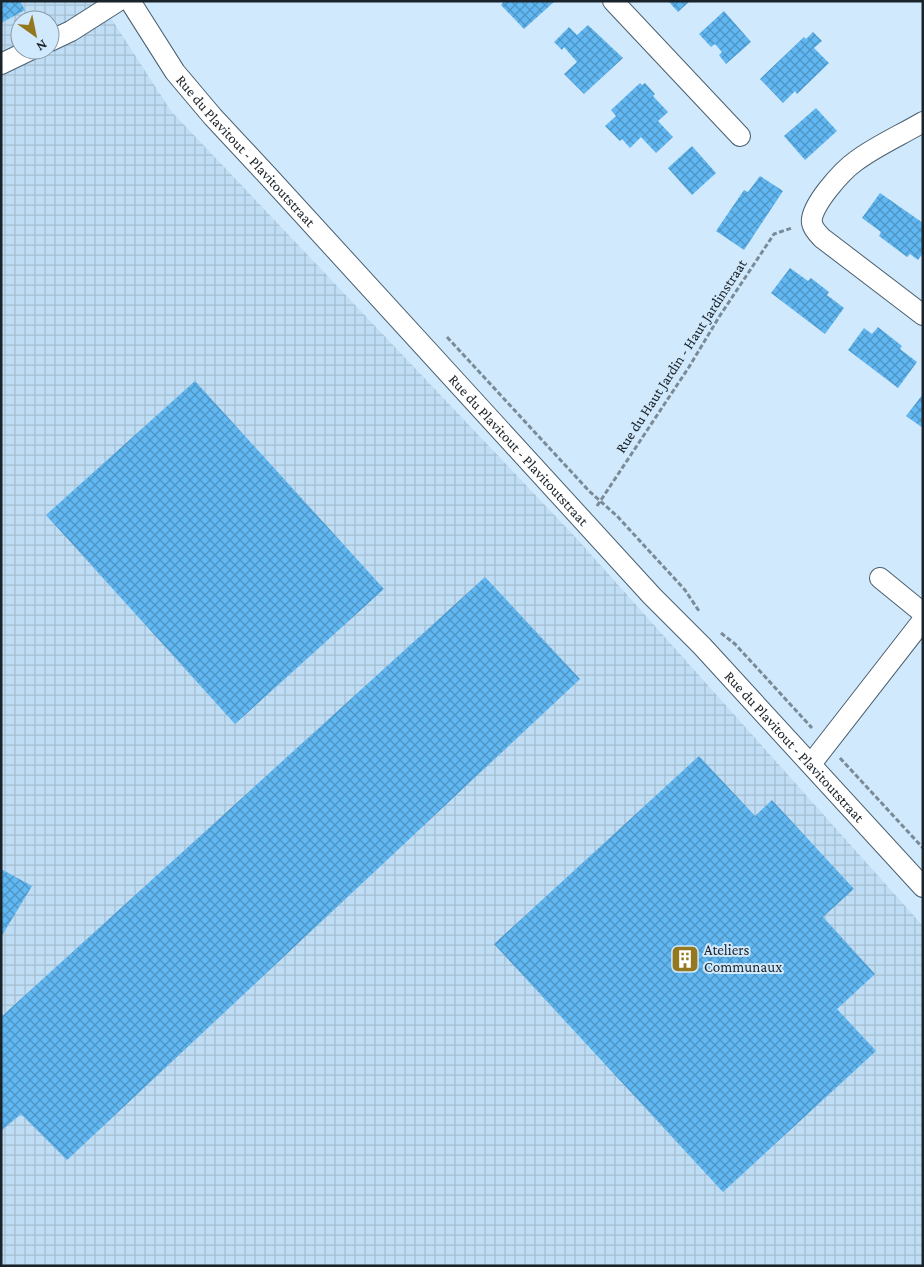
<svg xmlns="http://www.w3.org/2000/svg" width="924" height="1267" font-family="'Crimson Pro',serif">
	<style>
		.industrial { fill: url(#industrial-grid); fill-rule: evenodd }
		.building { fill: url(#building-cross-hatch) }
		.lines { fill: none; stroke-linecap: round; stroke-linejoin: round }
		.street-casing { stroke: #4a5f6f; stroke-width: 22 }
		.path { stroke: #7a8b98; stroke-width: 3; stroke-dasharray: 5 2.5; stroke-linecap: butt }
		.street { stroke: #fff; stroke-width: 20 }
		.labels { text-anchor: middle; stroke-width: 4; stroke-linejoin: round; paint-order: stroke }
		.street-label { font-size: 15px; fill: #1a2329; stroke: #d1e9fc }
		.poi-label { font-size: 15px; fill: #1a2329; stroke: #d1e9fc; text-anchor: start }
	</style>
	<defs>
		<pattern id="industrial-grid" width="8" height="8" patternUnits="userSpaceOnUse" patternTransform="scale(1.25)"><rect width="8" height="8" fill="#bfddf4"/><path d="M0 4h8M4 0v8" fill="none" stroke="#a4bdd1"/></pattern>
		<pattern id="building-cross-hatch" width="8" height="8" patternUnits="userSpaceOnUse" patternTransform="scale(1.25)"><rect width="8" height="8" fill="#60b7f1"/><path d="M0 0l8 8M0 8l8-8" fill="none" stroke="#4e94c3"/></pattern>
	</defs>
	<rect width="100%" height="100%" fill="#d1e9fc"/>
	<path class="industrial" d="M 1,1 L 100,1 L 171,111 L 578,540 L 923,926 L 923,1266 L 1,1266 ZM 20,20 L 50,20 L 50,50 L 20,50 Z"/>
	<g class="building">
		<polygon points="1,1 20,1 25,10 1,23"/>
		<polygon points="504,1 555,1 524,29 501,5"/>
		<polygon points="668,1 690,1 678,12"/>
		<polygon points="724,11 751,42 726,64 719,55 722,52 715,44 711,47 699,34"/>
		<polygon points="588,25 623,58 584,94 564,74 577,62 564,47 562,50 554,42 569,27 577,35"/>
		<polygon points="813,32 822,41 814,48 829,63 797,94 795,91 783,103 760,79 804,37 806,39"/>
		<polygon points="640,83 642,85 645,83 655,94 653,96 668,112 658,121 673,137 656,153 641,137 630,148 622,139 620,141 605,126 616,116 611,110"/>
		<polygon points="816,108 837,131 805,160 784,136"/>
		<polygon points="692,146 716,173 692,195 668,168"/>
		<polygon points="760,176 783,191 744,250 716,231 744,190 748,192"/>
		<polygon points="880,193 923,223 923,253 918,260 910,254 907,257 879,236 881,232 862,218"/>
		<polygon points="790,268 808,281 811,278 829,292 827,295 844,308 825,334 771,293"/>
		<polygon points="878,327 902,346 900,349 917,362 898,388 848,350 864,328 872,334"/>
		<polygon points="195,381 384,589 235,724 46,515"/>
		<polygon points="923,394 923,428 906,416"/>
		<polygon points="485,577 580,679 67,1160 21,1114 1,1131 1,1017"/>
		<polygon points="699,756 755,816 772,800 854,889 823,917 875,974 837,1009 876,1051 723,1192 494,944"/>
		<polygon points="1,869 32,886 1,937"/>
	</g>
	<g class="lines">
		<defs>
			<g id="street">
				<path id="s1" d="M 130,1 L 175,72 L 213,117 L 268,176 L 652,596 L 702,646 L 923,887"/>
				<polyline points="613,1 740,136"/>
				<polyline points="50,41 71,31 118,1"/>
				<polyline points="1,64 30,50"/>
				<path d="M 923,122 C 901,135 876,146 856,161 C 843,170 809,207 812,223 C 813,229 818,234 822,238 L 923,315"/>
				<polyline points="880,578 923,613"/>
				<polyline points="811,764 923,620"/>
			</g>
		</defs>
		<use href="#street" class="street-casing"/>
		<g class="path">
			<polyline points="447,337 589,491 617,516 685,590 699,611"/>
			<polyline points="597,506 689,367 719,317 774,234 792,228"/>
			<polyline points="721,633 735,644 812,728"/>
			<polyline points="840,758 923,848"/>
		</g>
		<use href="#street" class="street"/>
	</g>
	<defs>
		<symbol id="building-square" viewBox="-11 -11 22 22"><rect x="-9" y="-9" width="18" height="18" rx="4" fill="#94781f" stroke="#d1e9fc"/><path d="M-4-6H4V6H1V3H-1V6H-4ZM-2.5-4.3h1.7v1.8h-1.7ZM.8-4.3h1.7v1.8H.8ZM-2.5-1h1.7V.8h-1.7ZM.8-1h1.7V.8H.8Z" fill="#fff"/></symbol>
	</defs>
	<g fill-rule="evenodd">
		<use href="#building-square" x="669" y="943" width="32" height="32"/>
	</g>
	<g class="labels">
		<g class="street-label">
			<text dy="5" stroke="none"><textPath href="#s1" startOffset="190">Rue du Plavitout - Plavitoutstraat</textPath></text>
			<text transform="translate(681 356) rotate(-57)" y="5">Rue du Haut Jardin - Haut Jardinstraat</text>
			<text dy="5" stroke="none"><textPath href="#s1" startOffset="595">Rue du Plavitout - Plavitoutstraat</textPath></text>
			<text dy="5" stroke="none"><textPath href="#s1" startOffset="1000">Rue du Plavitout - Plavitoutstraat</textPath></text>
		</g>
		<g class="poi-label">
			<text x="704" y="955">Ateliers<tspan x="704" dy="17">Communaux</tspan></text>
		</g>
	</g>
	<rect width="924" height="1267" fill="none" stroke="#1a2329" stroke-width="5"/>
	<g transform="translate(35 35) rotate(147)"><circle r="24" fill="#d1e9fc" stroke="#889aa8"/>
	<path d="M0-4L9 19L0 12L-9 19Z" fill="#94781f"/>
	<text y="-8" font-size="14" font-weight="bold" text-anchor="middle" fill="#1a2329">N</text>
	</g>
</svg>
